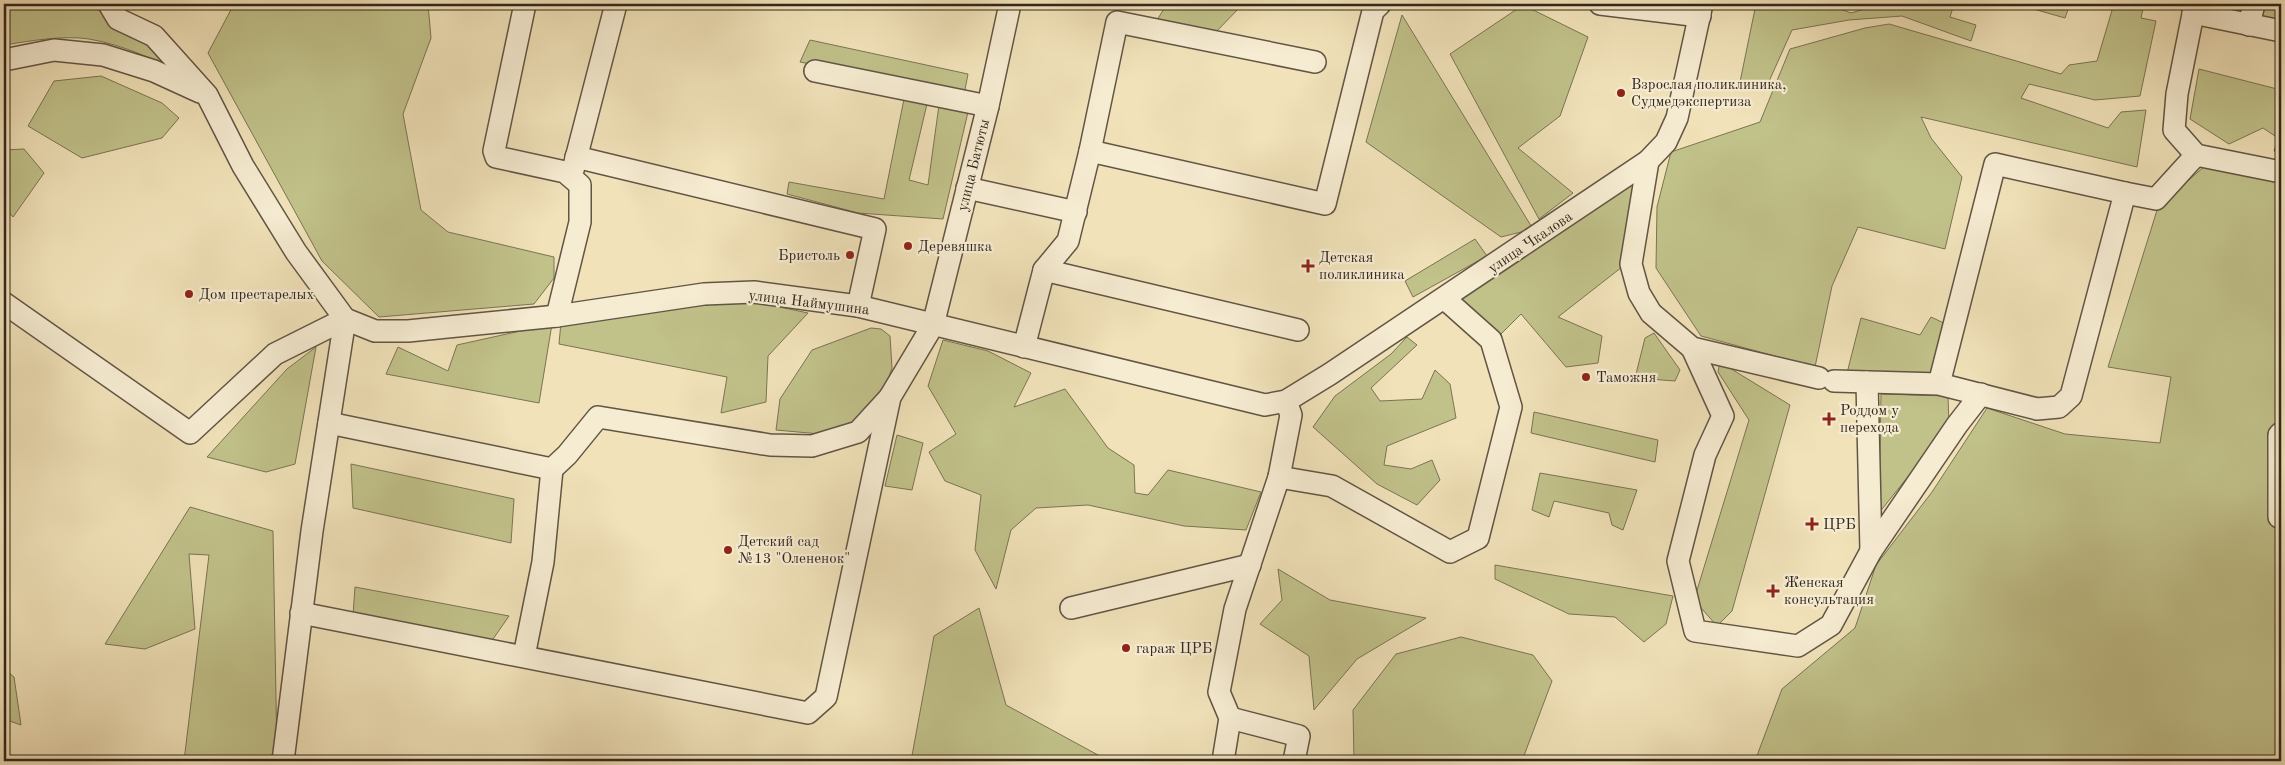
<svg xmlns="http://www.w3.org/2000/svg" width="2285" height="765" font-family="'Old Standard TT',serif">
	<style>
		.green { fill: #c1c18a; stroke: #7a7454 }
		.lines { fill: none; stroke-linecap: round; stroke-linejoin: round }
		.minor-casing { stroke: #625545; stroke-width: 24 }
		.minor { stroke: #f6ecd2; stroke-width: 21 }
		.poi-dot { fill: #8f2418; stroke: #f6ecd2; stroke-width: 2 }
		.labels { text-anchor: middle; stroke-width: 4.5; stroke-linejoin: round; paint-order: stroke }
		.poi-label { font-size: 15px; fill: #32261e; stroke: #f6ecd2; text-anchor: start }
		.street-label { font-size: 15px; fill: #32261e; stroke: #f6ecd2 }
	</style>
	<rect width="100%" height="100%" fill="#f1e2b9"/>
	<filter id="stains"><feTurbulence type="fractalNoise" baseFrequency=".004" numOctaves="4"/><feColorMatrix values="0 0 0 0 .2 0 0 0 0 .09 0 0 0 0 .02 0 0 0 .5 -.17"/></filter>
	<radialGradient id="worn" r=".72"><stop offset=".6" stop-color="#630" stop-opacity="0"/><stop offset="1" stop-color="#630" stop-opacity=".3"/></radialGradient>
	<g class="green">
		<path d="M 4,4 L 104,4 L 173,44 L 187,75 C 155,60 124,45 89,39 C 63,35 30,41 4,45 Z"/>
		<polygon points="234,4 428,4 431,38 403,114 421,210 448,232 554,257 554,278 534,304 379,317 322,261 208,53"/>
		<polygon points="1167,4 1243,4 1213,35 1157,20"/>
		<polygon points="1756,4 1835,4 1835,7 1851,13 1882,4 1954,4 1950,17 1976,25 1971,41 1902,16 1849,20 1792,30 1766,88 1740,82"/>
		<polygon points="2016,4 2070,4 2065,18"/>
		<polygon points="2107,4 2144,4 2141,18 2156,21 2140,96 2095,100 2029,84 2021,98 2108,128 2121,112 2146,110 2137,167 1921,117 1931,138 1962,177 1945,249 1858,227 1832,286 1815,367 1701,336 1656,268 1657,207 1671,152 1760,122 1790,49 1865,28 1889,24 2061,74 2069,65 2097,61 2113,7"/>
		<polygon points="2213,4 2281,4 2281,25 2212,11"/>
		<polygon points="1523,5 1588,37 1560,116 1518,148 1573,193 1539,219 1450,54"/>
		<polygon points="1402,15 1533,229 1501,237 1366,142"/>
		<polygon points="810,40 968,74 964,95 800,62"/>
		<polygon points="2199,69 2281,90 2277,127 2281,129 2281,153 2274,151 2278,138 2263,128 2229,144 2190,119"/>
		<polygon points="101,76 162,103 179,118 162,138 82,158 28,126 54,81"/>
		<polygon points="904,99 927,104 909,180 928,185 939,105 968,112 943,219 858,213 787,194 789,182 884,199"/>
		<polygon points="24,149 44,173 13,217 4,207 4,150"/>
		<polygon points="2206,165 2281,179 2281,761 1755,761 1782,689 1855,628 1876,565 1932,492 1987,408 2065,434 2160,443 2171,377 2108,367 2158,207"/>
		<polygon points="1635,182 1622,267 1558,317 1602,336 1598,363 1566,367 1521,314 1501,334 1460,299"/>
		<polygon points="1475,239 1487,256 1413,297 1405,281"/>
		<polygon points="714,301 761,303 808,313 768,356 766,402 721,413 727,377 559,344 561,322"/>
		<polygon points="1931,317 1948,325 1937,371 1929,376 1847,373 1861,318 1920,335"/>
		<polygon points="552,324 539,403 386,374 398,347 448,371 457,345"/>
		<polygon points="871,328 881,329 890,336 892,368 879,405 856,430 820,434 776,430 780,399 812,350"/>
		<polygon points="1654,333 1680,370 1675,381 1635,378 1645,338"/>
		<polygon points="1407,337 1417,345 1371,388 1380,401 1422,399 1435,370 1450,384 1456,418 1387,446 1384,465 1411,469 1432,460 1440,480 1417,505 1377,484 1313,427 1335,396 1391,354"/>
		<polygon points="943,340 988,351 1031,373 1014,407 1065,389 1108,448 1134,465 1135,493 1148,495 1168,470 1261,492 1246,530 1184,526 1088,505 1036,508 1011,530 996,589 975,550 981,495 945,481 929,452 956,434 928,386"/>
		<polygon points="316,347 295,464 266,472 207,457 287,369"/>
		<polygon points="1720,362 1790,405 1732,611 1717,626 1694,600 1749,420 1718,372"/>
		<polygon points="1881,394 1948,396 1949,425 1879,513"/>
		<polygon points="1534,412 1658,440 1655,462 1531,433"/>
		<polygon points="897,435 923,443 912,490 885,486"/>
		<polygon points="351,464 514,499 511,543 353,508"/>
		<polygon points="1540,473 1637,490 1623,530 1612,525 1609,513 1554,501 1549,517 1532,510"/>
		<polygon points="190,507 273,531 277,754 242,761 184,761 209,555 189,554 195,629 145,649 105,644"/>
		<polygon points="1495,565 1673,596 1666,624 1644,642 1615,617 1569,614 1495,579"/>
		<polygon points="1278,569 1330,600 1426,618 1357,659 1314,710 1309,656 1260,624 1282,600"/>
		<polygon points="355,587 509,616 491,642 353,615"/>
		<polygon points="979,608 1006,705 1109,761 911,761 934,636"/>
		<polygon points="1461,637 1533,655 1552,681 1522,761 1354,761 1353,710 1396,654"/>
		<polygon points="4,669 14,677 21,725 4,719"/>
	</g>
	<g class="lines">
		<defs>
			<g id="minor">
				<polyline points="109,4 118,19 154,36 207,95 243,166 296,252 345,319 312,531 283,761"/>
				<polyline points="525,4 494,151 496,157 565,172 580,185 580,222 557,316"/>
				<polyline points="1600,4 1700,16"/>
				<polyline points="2195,4 2177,94 2174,130 2196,155 2281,172"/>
				<polyline points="2193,13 2281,31"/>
				<polyline points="2249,25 2254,4"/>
				<polyline points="4,60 54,50 103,55 154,71 200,92"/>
				<polyline points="815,71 988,106"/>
				<polyline points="1090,151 1117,22 1315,62"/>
				<polyline points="576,157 875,229 858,306"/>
				<polyline points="1648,161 1631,264 1639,293 1651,313 1692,348 1819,378"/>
				<polyline points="573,170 616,4"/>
				<polyline points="967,188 1076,212"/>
				<polyline points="2125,193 2156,199 2196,155"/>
				<polyline points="1044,270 1298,330"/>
				<polyline points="4,303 190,433 275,354 345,319"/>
				<polyline points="345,319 375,331 408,331 557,316 704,294 754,292 858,306 1265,405 1286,401 1330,374 1648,161 1666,142 1677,118 1702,4"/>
				<polyline points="1024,347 1044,270 1068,241 1090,151 1325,204 1373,11 1380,4"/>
				<polyline points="1692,348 1723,416 1705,455 1678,561 1695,631 1798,646 1831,625 1871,551 1957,425 1981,394"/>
				<polyline points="1834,381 1939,384 2037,409 2059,407 2071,396 2125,193 1995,164 1939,384"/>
				<polyline points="1867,382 1871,551"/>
				<polyline points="329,423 552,469 567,455 598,417 770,445 812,446 858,432 890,397"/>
				<polyline points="1279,477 1332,486 1450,552 1478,538 1511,407 1491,340 1445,299"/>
				<polyline points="2279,517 2279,435 2281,433"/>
				<polyline points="1071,608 1250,565"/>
				<polyline points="301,613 808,713 826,697 890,397 933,325 988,106 1010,4"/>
				<polyline points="524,656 543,562 552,469"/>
				<polyline points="1230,718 1299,736 1294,761"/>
				<polyline points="1223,761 1230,718 1219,692 1235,609 1279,477 1291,415 1286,401"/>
			</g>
		</defs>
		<use href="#minor" class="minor-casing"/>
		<use href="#minor" class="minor"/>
	</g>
	<g class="poi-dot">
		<circle cx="1621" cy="93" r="5"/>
		<circle cx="908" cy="246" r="5"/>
		<circle cx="850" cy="255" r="5"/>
		<path d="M1305.5 258.5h5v5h5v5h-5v5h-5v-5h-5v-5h5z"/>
		<circle cx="189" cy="294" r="5"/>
		<circle cx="1586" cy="377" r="5"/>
		<path d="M1826.5 411.5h5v5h5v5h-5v5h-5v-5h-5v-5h5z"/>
		<path d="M1809.5 516.5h5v5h5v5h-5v5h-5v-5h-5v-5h5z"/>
		<circle cx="728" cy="550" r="5"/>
		<path d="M1770.5 583.5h5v5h5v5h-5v5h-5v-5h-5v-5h5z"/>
		<circle cx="1126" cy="648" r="5"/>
	</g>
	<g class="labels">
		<g class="poi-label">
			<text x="1631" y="89">Взрослая поликлиника,<tspan x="1631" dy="17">Судмедэкспертиза</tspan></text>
			<text x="918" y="251">Деревяшка</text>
			<text x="840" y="260" text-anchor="end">Бристоль</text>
			<text x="1319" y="262">Детская<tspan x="1319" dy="17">поликлиника</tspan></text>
			<text x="199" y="299">Дом престарелых</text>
			<text x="1596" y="382">Таможня</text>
			<text x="1840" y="415">Роддом у<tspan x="1840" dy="17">перехода</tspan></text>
			<text x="1823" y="529">ЦРБ</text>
			<text x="738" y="546">Детский сад<tspan x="738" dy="17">№13 "Олененок"</tspan></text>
			<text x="1784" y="587">Женская<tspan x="1784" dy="17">консультация</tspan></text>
			<text x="1136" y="653">гараж ЦРБ</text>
		</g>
		<g class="street-label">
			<text transform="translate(973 165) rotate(-76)" y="5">улица Батюты</text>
			<text transform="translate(1530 242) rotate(-34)" y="5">улица Чкалова</text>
			<text transform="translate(809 302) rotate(7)" y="5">улица Наймушина</text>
		</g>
	</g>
	<rect width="2285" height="765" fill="none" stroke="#f1e2b9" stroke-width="20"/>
	<rect x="5" y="5" width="2275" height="755" fill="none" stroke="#32261e" stroke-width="2.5"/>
	<rect x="10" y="10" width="2265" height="745" fill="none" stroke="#32261e"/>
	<rect width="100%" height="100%" filter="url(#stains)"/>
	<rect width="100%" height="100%" fill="url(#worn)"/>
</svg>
